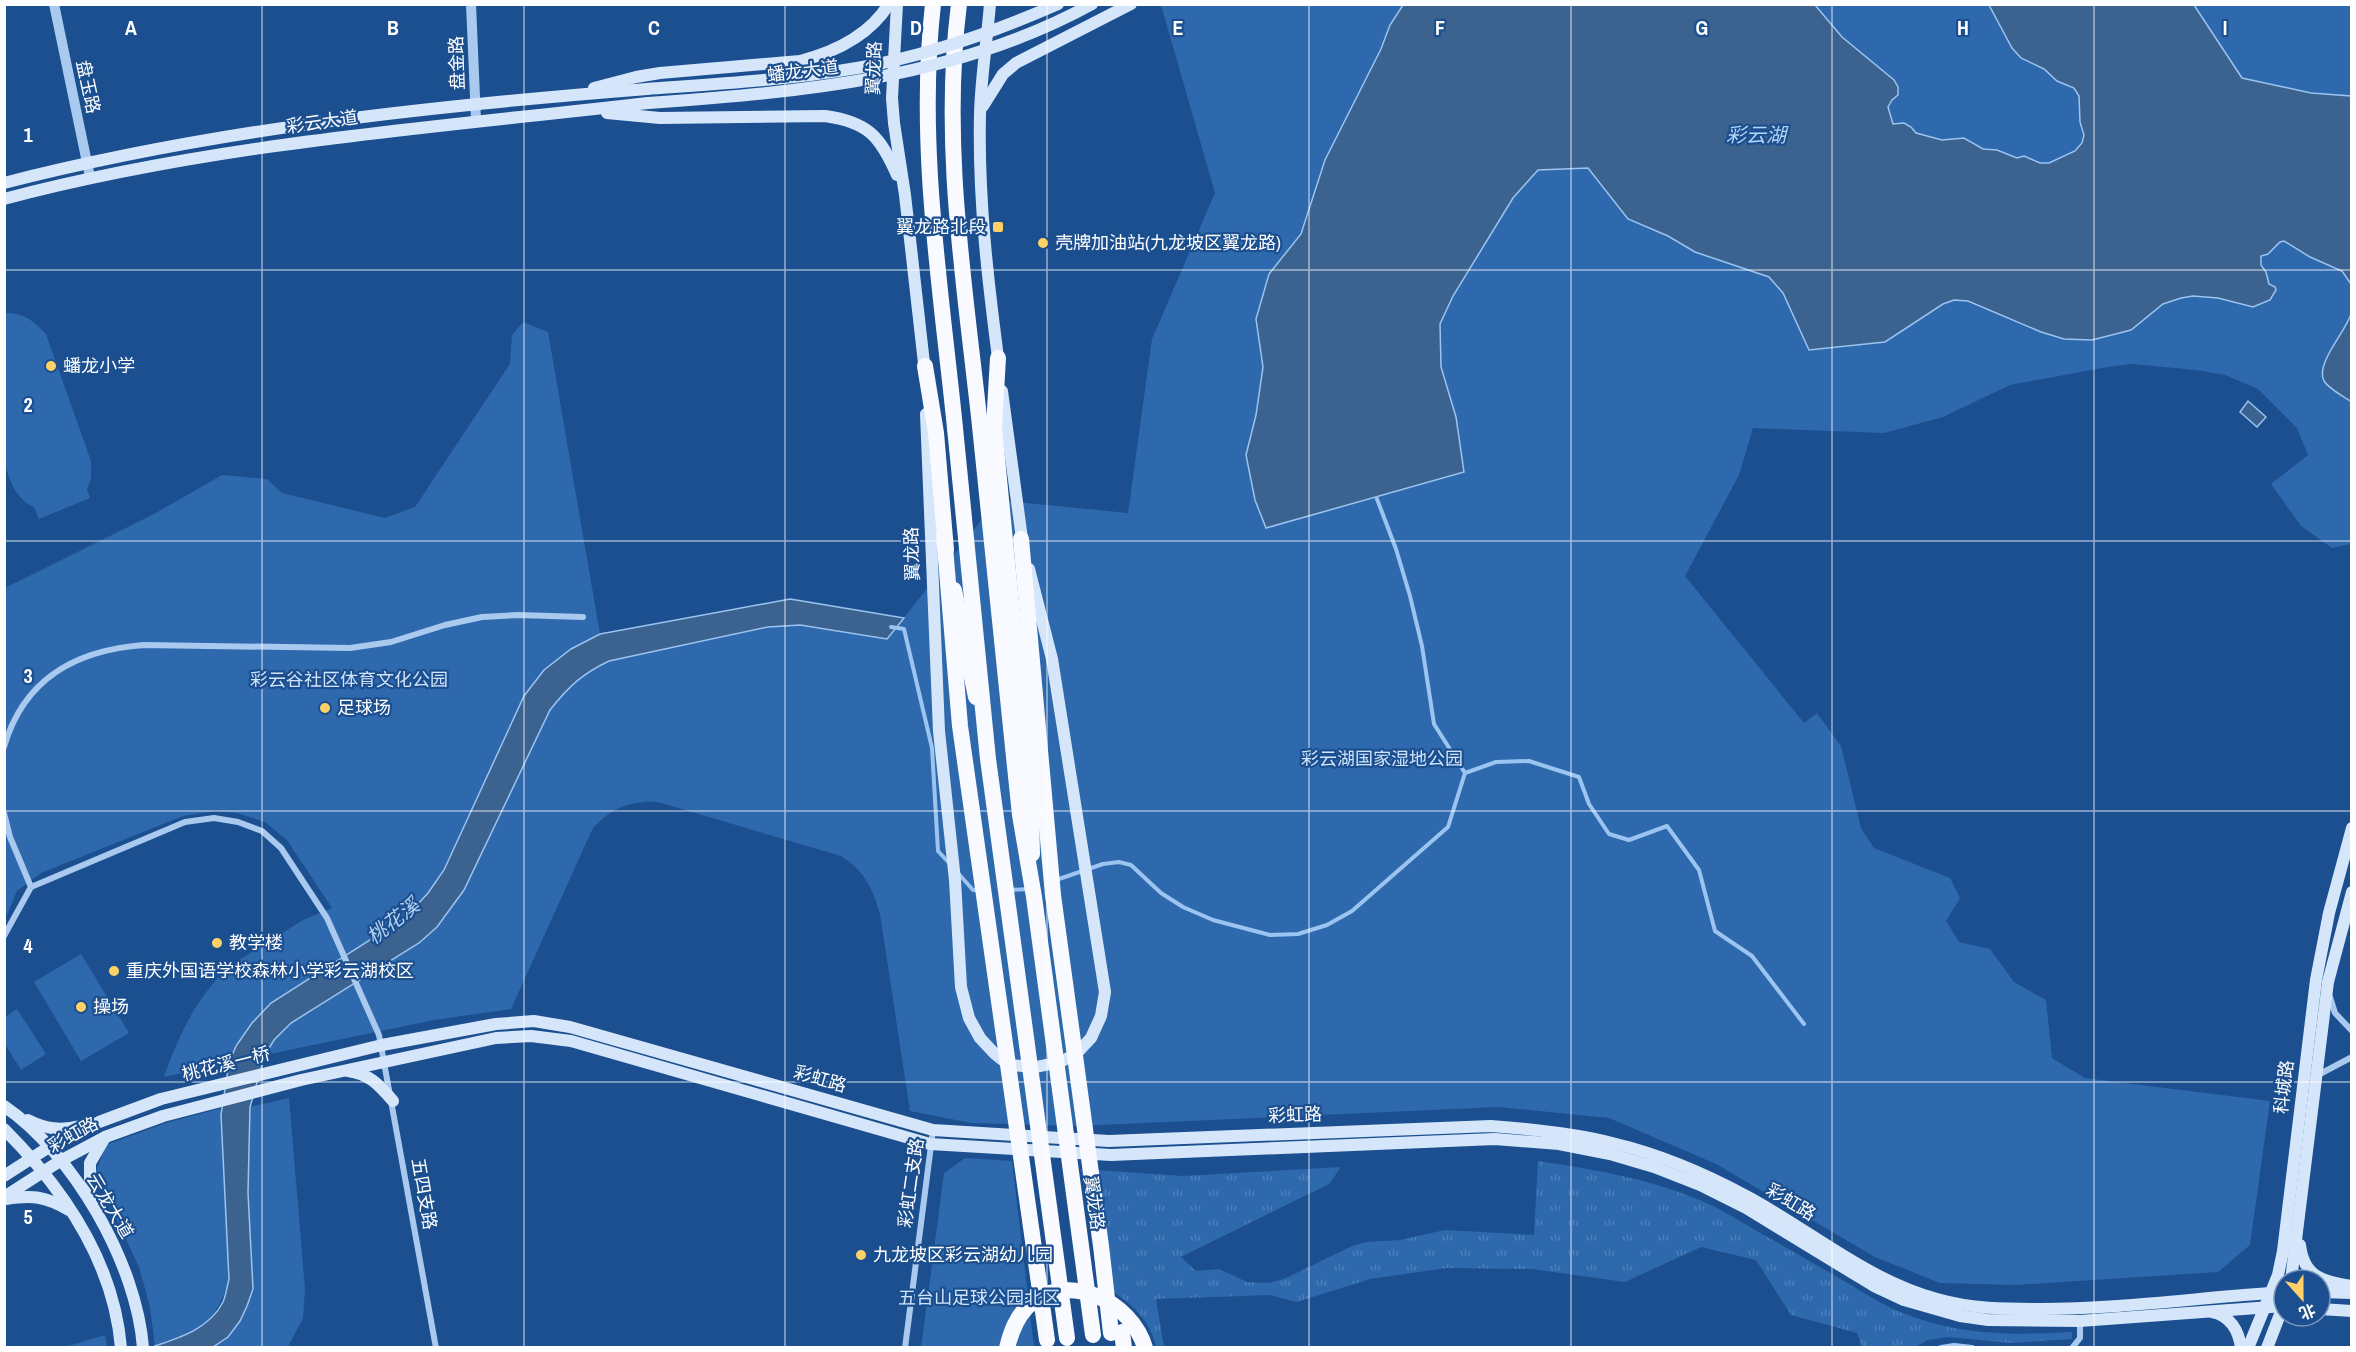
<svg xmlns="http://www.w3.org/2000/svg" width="2356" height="1352" font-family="'Archivo Narrow','Noto Sans SC',sans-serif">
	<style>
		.grass { fill: url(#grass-tufts) }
		.park { fill: #2e69ad }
		.water { fill: #3c6290; stroke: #9cc4f0; stroke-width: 1.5 }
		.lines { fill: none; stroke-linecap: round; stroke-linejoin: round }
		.stream { stroke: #9cc4f0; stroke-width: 4 }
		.minor { stroke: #a9c9ee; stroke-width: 6 }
		.tertiary { stroke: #a9c9ee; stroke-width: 10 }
		.secondary { stroke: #d6e6fa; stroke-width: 12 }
		.trunk { stroke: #f8faff; stroke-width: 16 }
		.secondary-bridge { stroke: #d6e6fa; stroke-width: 12 }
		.trunk-bridge { stroke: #f8faff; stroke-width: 16 }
		.grid { fill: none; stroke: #fff; stroke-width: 1.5; stroke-opacity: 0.55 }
		.poi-dot { fill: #ffd166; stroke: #1b4f8f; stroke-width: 2 }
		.labels { text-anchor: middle; stroke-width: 4.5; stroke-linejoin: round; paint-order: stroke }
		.street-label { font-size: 18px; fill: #fff; stroke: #1b4f8f }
		.poi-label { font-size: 18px; fill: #fff; stroke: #1b4f8f; text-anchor: start }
		.park-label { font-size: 18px; fill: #cfe3fa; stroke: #1b4f8f }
		.water-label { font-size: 20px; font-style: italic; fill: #b5d3f5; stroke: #1b4f8f }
		.grid-label { font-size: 20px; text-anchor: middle; font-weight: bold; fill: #fff; stroke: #1b4f8f; stroke-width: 4.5; stroke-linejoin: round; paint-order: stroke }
	</style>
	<defs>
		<pattern id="grass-tufts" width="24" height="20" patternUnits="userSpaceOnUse" patternTransform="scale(1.5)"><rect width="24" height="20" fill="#2e69ad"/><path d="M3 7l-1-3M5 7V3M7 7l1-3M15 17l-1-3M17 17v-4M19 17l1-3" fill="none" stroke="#4d80b9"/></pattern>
	</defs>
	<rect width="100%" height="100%" fill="#1b4f8f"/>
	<path class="grass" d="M 1538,1161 C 1599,1170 1657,1180 1713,1206 C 1729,1214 1745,1224 1760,1233 C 1791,1250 1821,1268 1851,1285 C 1870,1297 1890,1309 1911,1316 C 1964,1336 2017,1335 2072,1332 L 2072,1339 L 2011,1343 L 1948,1337 L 1928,1340 L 1915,1347 L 1862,1347 L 1857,1333 L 1791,1315 L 1756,1260 L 1701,1247 L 1625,1282 L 1532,1269 L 1447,1268 L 1370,1279 L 1297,1302 L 1270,1295 L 1156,1299 L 1164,1347 L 1156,1347 C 1149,1315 1126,1300 1099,1282 L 1081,1169 L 1183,1176 L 1341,1167 L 1329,1184 L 1181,1257 L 1196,1271 L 1219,1269 L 1247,1282 L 1269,1283 L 1284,1279 L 1352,1246 L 1366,1242 L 1400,1240 L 1445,1230 L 1534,1235 Z"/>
	<g class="park">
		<path d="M 1161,5 L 2351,5 L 2351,544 L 2332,548 L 2301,526 L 2271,484 L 2308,455 L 2297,428 L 2258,389 L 2225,375 L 2196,370 L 2132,364 L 2107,367 L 2010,385 L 1943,417 L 1884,433 L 1753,428 L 1739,475 L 1685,576 L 1804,723 L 1817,713 L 1841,746 L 1861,828 L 1874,848 L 1950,878 L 1960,898 L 1946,921 L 1959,942 L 1990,949 L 2014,982 L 2046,1000 L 2052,1058 L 2085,1078 L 2270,1101 L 2250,1245 L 2218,1272 L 2016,1285 L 1940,1283 L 1875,1257 L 1716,1164 L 1609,1118 L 1499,1107 L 1077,1126 L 971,1123 L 910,1111 L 880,914 C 873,889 864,870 841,856 L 658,802 C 630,800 609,809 592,830 L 511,1009 L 434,1020 L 265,1055 L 274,1040 L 291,1023 L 419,943 L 464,890 L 550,710 C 569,686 582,674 609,661 L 768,627 L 800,625 L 887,639 L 997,500 L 1128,513 L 1152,339 L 1215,193 Z"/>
		<path d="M 5,313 C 23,312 34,321 46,334 L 91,461 L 91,479 L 87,489 L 90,498 L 39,519 L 34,507 C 16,499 11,483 5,466 Z"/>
		<path d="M 523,322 L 548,332 L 600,634 L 571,649 L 544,670 L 524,696 L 444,871 L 428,893 L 406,917 L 271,1003 L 252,1023 L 236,1046 L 229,1063 L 164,1077 C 179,1034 197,996 231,965 L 303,920 L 332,908 L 287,840 L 265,822 L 237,813 L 215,811 L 183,816 L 41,873 L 17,891 L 5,919 L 5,588 L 154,514 L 222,475 L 267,479 L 282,493 L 385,518 L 415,507 L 510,364 L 512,335 Z"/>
		<polygon points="81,954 129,1033 81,1061 34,982"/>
		<polygon points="17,1009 46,1054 21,1070 5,1044 5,1017"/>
		<polygon points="289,1098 305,1289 303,1318 288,1347 213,1348 217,1345 253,1289 248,1193 250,1107"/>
		<path d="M 222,1108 L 229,1279 C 216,1325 198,1332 155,1346 L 150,1307 L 139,1267 L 95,1174 L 106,1145 L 166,1123 Z"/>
		<polygon points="965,1158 1012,1161 1034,1347 921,1348 944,1173"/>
		<polygon points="105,1335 107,1347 65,1347"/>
	</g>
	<g class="water">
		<polygon points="1403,5 1815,5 1842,37 1894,80 1898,87 1898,95 1892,100 1888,107 1893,124 1904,123 1911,127 1916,133 1942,140 1964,138 1983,149 1997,150 2017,158 2024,156 2040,163 2049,163 2075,151 2082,143 2084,135 2080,122 2079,96 2074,88 2057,81 2044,69 2021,58 2012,48 1989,5 2194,5 2242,78 2311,93 2351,96 2351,284 2342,271 2310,257 2284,241 2280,242 2268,254 2261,256 2261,265 2266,272 2269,284 2275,287 2276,290 2270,300 2253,307 2218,298 2193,296 2181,298 2163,304 2131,330 2092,340 2064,339 2041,332 1968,301 1954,300 1943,304 1885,342 1809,350 1783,293 1769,277 1695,252 1668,236 1628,219 1588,168 1538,170 1513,198 1453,296 1440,324 1441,367 1456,417 1464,472 1266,528 1255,500 1246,455 1256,415 1263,367 1256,319 1269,274 1301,234 1325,160 1381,49 1390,25"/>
		<path d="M 2351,314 L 2352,401 L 2350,401 C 2343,396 2329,389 2324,381 C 2315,364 2345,333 2351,314 Z"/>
		<polygon points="2248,401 2266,417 2257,427 2240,412"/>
		<path d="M 790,599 L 904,618 L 887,639 L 800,625 L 768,627 L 609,661 C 582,674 569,686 550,710 L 464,890 L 437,927 L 419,943 L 291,1023 L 274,1040 L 265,1055 L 250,1107 L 248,1193 L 253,1289 L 247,1306 L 240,1321 L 228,1337 L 213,1347 L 149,1348 C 176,1339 209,1330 223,1302 C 226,1295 227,1287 229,1279 L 221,1115 L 229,1063 L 236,1046 L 252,1023 L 271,1003 L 406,917 L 428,893 L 444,870 L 524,696 L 544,670 L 571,649 L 600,634 Z"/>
	</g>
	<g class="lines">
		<g class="stream">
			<polyline points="891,627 904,629 932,748 938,851 950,864"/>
			<polyline points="1465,773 1496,762 1529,761 1579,777 1589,804 1609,834 1629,840 1667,826 1699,870 1715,931 1752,956 1804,1024"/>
			<polyline points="957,872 973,890 978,890"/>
			<polyline points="1056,880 1103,864 1119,862 1131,865 1161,893 1183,907 1213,920 1270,935 1298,934 1327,925 1352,911 1448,827 1465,773 1434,724 1422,646 1410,596 1396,549 1377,499"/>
			<polyline points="1009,890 1029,889"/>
		</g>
		<g class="minor">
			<path d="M 4,747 C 24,678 76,650 144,645 L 350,648 L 391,642 L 445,625 L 482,617 L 518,615 L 583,617"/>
			<polyline points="4,813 10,837 31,887"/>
			<polyline points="4,936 31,887 185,822 214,818 238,822 262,831 281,848 327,918 379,1035 436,1348"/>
			<polyline points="2330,997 2335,1013 2352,1031"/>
			<polyline points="2318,1075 2352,1057"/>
			<polyline points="905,1348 933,1130"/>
			<polyline points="1941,1348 1954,1346 1972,1348"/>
			<polyline points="2072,1348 2080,1338 2080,1321"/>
		</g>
		<g class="tertiary">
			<polyline points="54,4 90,177"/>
			<polyline points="471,4 476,120"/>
		</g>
		<g class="secondary">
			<polyline points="897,4 892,98 894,123 905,195 925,372"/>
			<path d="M 990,4 C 987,41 981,77 980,114 C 978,198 988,282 999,365"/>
			<path d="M 594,88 L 636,77 L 660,73 L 800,61 C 835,52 869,36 889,4"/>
			<polyline points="983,106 1003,74 1016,63 1131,4"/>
			<path d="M 607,113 L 660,118 L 825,116 C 868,122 880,136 897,175"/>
			<path d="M 4,183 C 214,129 431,106 647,89"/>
			<path d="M 4,199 C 215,143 433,128 648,103"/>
			<polyline points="1002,391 1023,546"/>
			<polyline points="926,414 939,731 955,880 961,987 969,1018 980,1038 994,1053 1009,1065 1036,1067 1060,1062 1076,1054 1091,1038 1101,1016 1105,992 1052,659 1029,569"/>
			<path d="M 348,1071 C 370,1074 379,1085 393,1101"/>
			<path d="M 4,1106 C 73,1153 137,1264 143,1348"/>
			<path d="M 28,1120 C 46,1129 61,1131 80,1126"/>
			<path d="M 4,1129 C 63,1188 114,1263 121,1348"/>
			<path d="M 4,1176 L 49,1147 L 99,1122 L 161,1099 L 382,1045 L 496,1024 L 534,1021 L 570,1027 L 933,1130 L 1109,1141 L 1491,1126 C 1532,1129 1572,1133 1612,1143 C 1659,1154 1708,1175 1750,1198 C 1812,1232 1869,1281 1937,1299 C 1972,1309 2005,1309 2040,1309 C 2122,1309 2203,1297 2284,1292"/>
			<polyline points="4,1197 60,1161 105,1137 163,1116 301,1080 496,1038 531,1036 571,1041 930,1144 1111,1155 1495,1139 1559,1144 1610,1154 1654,1167 1700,1185 1746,1208 1874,1286 1904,1300 1960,1316 1988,1320 2080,1321 2284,1306"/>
			<path d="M 6,1199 C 32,1195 45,1196 69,1210"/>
			<polyline points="90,1199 90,1163 104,1139"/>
			<path d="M 2300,1245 C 2304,1278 2323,1281 2352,1286"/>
			<polyline points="2291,1280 2328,982 2352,892"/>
			<polyline points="2320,1292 2352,1293"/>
			<polyline points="2320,1309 2352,1311"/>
			<path d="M 2212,1312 C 2230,1315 2239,1331 2241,1348"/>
			<polyline points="2248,1348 2278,1275 2283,1251 2316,980 2329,913 2352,828"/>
			<polyline points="2267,1348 2284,1304"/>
		</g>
		<g class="trunk">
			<path d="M 933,4 C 917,145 941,288 955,428"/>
			<path d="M 959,4 C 941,145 965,286 980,426"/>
			<polyline points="998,358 994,427 1031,810 1032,854"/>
			<polyline points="925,366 936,433 946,550"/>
			<polyline points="1021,539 1053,895"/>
			<polyline points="954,590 976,697"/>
			<polyline points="1122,1332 1124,1348"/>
			<path d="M 1007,1348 C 1011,1332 1016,1318 1027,1307 C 1066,1269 1132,1301 1145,1348"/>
		</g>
		<g class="secondary-bridge">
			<path d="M 647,89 C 717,84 787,80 857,68 C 926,56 994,32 1058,4"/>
			<path d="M 648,103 C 800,92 956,79 1092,4"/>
		</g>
		<g class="trunk-bridge">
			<polyline points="980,426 1020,815 1034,897 1093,1335"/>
			<polyline points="955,428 988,759 1067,1338"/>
			<polyline points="944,535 960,726 1047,1340"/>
			<polyline points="1053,895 1101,1246 1111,1333"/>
		</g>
	</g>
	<path class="grid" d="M 262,4 L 262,1348M 524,4 L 524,1348M 785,4 L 785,1348M 1047,4 L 1047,1348M 1309,4 L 1309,1348M 1571,4 L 1571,1348M 1832,4 L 1832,1348M 2094,4 L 2094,1348M 4,270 L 2352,270M 4,541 L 2352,541M 4,811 L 2352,811M 4,1082 L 2352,1082"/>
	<g class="poi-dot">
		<rect x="992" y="221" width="12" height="12" rx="3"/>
		<circle cx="1043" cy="243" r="6"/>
		<circle cx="51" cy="366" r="6"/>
		<circle cx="325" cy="708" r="6"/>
		<circle cx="217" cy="943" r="6"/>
		<circle cx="114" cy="971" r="6"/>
		<circle cx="81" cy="1007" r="6"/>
		<circle cx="861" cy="1255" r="6"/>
	</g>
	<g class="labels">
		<g class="street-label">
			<text transform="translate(457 63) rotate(-92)" y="6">盘金路</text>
			<text transform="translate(874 68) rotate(-88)" y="6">翼龙路</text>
			<text transform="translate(803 71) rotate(-7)" y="6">蟠龙大道</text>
			<text transform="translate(88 87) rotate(78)" y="6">盘玉路</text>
			<text transform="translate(322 122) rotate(-8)" y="6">彩云大道</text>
			<text transform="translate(912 554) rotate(-92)" y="6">翼龙路</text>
			<text transform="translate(226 1064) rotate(-14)" y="6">桃花溪一桥</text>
			<text transform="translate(820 1079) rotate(16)" y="6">彩虹路</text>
			<text transform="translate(2284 1087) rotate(-83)" y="6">科城路</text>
			<text transform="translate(1295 1115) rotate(-2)" y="6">彩虹路</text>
			<text transform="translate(73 1135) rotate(-29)" y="6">彩虹路</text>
			<text transform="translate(911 1183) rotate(-82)" y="6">彩虹二支路</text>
			<text transform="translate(424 1194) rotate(80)" y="6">五四支路</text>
			<text transform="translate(1791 1202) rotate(31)" y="6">彩虹路</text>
			<text transform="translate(1094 1203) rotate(82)" y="6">翼龙路</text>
			<text transform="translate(110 1206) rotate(59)" y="6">云龙大道</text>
		</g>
		<g class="poi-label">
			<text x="986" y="233" text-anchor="end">翼龙路北段</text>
			<text x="1055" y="249">壳牌加油站(九龙坡区翼龙路)</text>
			<text x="63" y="372">蟠龙小学</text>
			<text x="337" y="714">足球场</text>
			<text x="229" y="949">教学楼</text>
			<text x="126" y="977">重庆外国语学校森林小学彩云湖校区</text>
			<text x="93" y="1013">操场</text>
			<text x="873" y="1261">九龙坡区彩云湖幼儿园</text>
		</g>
		<g class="park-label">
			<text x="349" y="686">彩云谷社区体育文化公园</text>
			<text x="1382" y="765">彩云湖国家湿地公园</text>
			<text x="979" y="1304">五台山足球公园北区</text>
		</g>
		<g class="water-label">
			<text x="1756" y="142">彩云湖</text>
			<text transform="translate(393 921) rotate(-38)" y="7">桃花溪</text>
		</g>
	</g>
	<g class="grid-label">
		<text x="131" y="35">A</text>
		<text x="393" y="35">B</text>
		<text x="654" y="35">C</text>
		<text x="916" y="35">D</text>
		<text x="1178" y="35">E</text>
		<text x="1440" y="35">F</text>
		<text x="1702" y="35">G</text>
		<text x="1963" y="35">H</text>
		<text x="2225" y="35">I</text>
		<text x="28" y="142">1</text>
		<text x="28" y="412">2</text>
		<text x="28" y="683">3</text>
		<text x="28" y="953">4</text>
		<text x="28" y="1224">5</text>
	</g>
	<rect width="2356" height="1352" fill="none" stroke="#ffffff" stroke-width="12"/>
	<g transform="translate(2302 1298) rotate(159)"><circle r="28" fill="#1b4f8f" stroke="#7695bc" stroke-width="1.5"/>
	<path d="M0-4.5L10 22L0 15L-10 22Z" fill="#ffd166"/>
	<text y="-9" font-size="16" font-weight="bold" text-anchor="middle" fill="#ffffff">北</text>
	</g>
</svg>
